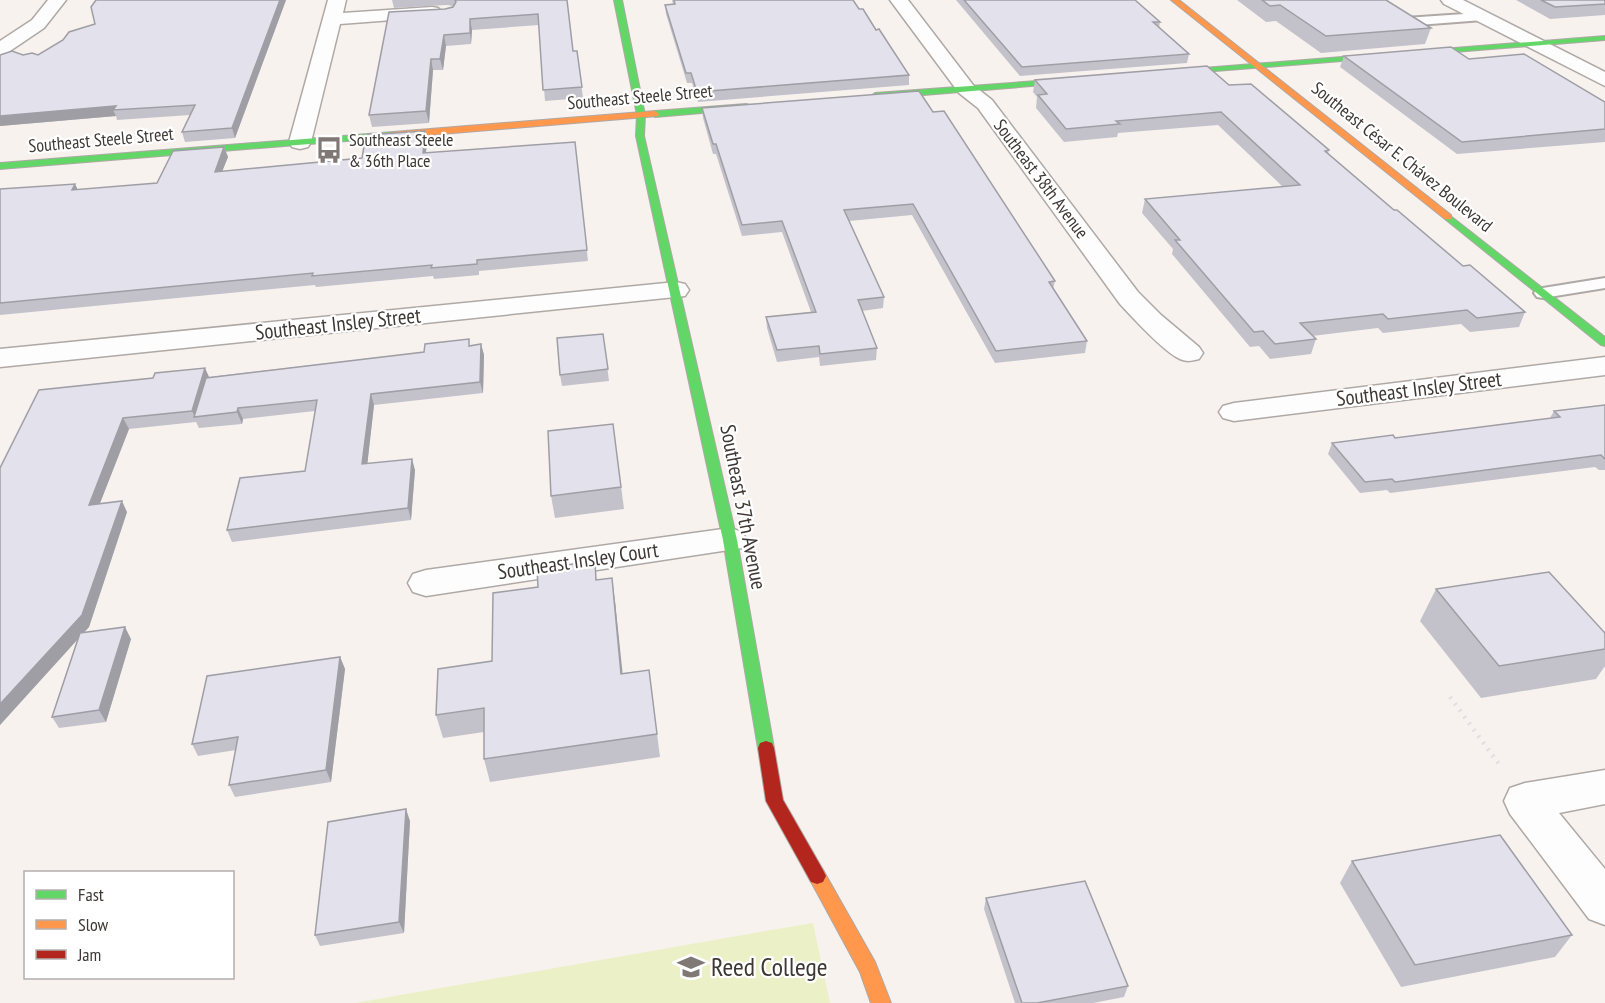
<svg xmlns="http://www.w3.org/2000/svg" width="1605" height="1003" font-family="'PT Sans Narrow',sans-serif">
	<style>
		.green { fill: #ecf0c7 }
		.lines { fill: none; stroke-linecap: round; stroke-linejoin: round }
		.lane-casing { stroke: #afa9a6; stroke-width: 4 }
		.street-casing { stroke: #afa9a6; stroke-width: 3 }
		.fast-casing { stroke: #afa9a6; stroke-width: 2 }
		.slow-casing { stroke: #afa9a6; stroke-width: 2 }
		.jam-casing { stroke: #afa9a6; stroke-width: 2 }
		.path { stroke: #e1dfde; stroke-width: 4.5; stroke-dasharray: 2 6; stroke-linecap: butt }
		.lane { fill: #fefdfd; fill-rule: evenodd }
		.street { fill: #fefdfd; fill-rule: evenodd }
		.fast { fill: #63d668; fill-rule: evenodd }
		.slow { fill: #ff974d; fill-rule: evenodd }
		.jam { fill: #b3261e; fill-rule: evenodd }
		.wall { fill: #c3c2cb }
		.shaded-wall { fill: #9f9ea5 }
		.building { fill: #e3e1ec; stroke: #9f9ea5; stroke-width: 1.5 }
		.labels { text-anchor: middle; stroke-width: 4.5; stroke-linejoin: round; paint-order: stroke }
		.far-street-label { font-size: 18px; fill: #3e3733; stroke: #fff }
		.far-poi-label { font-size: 18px; fill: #3e3733; stroke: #fff; text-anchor: start }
		.street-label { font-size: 21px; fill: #3e3733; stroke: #fff }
		.near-poi-label { font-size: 26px; fill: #3e3733; stroke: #fff; text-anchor: start }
	</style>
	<rect width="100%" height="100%" fill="#f8f2ef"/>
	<polygon class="green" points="813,923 830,1003 355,1003 765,931"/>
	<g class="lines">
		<defs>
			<g id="lane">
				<polygon points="1479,13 1485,17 1483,20 1405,26 1399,22 1405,18"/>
				<polygon points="1605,278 1605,288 1543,298 1537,297 1534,293 1537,289 1543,288"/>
			</g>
			<g id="street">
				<polygon points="48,0 66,0 44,28 7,53 0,55 0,41 32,20"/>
				<polygon points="328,0 346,0 343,13 432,7 438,8 441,12 438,16 432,17 340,24 311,142 308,147 300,149 292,147 289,142"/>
				<path d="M 890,0 L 908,0 L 973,85 L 992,100 L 1138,292 L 1161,315 L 1199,347 L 1203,353 L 1199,359 C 1192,361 1187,362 1180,359 C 1164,352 1132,317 1120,304 L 978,108 L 959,93 Z"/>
				<polygon points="1441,0 1463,0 1605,72 1605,86 1444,4"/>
				<polygon points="676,282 685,284 689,290 685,296 0,367 0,349"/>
				<polygon points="1605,357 1605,375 1234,421 1223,418 1219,412 1223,406 1234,403"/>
				<polygon points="730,528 742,532 747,540 742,548 426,596 413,592 408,583 413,574 426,570"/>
				<polygon points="1605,770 1605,804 1559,813 1605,869 1605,925 1589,919 1510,814 1504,801 1510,788 1525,783"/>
			</g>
			<g id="fast">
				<polygon points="614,0 622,0 645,115 644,136 737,540 774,748 772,753 766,755 760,753 758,748 723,540 636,136 637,115"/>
				<polygon points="1605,36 1605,40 1165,75 1161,73 1165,71"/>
				<polygon points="1078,78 1081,78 1081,82 875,99 871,96 875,93"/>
				<polygon points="746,104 749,105 749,109 655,117 651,114 655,111"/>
				<polygon points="393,132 396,133 396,137 0,169 0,163"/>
				<polygon points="1448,214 1605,337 1605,346 1601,345 1445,219 1445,215"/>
			</g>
			<g id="slow">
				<polygon points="1171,0 1179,0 1451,215 1451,219 1445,219"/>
				<polygon points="655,111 659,114 658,116 393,138 389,135 393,132"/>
				<polygon points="817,868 823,870 875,962 891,1003 871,1003 860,972 808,876 811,870"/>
			</g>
			<polygon id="jam" points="766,741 772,743 774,748 783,800 823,870 826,876 823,882 817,884 811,882 766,801 758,748 760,743"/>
		</defs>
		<use href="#lane" class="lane-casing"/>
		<use href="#street" class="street-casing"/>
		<use href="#fast" class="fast-casing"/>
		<use href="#slow" class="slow-casing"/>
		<use href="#jam" class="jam-casing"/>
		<polyline class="path" points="1450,697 1501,767"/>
		<use href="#lane" class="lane"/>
		<use href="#street" class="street"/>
		<use href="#fast" class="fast"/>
		<use href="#slow" class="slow"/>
		<use href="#jam" class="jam"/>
	</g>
	<g class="wall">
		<polygon points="286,0 235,138 185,142 182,132 190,115 117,120 116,116 0,126 0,55 38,55"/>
		<polygon points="392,0 567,0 573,51 577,51 583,98 545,101 539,25 472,30 471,44 446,46 443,70 433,70 429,123 372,127 369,115 445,9 453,6 447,5 394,8"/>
		<polygon points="672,0 853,0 859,9 876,30 909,75 909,85 698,102 692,83 687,83 666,14 665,5 673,4"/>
		<polygon points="956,0 1135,0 1160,22 1159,28 1189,54 1187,63 1020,76"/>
		<polygon points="1237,0 1386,0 1431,28 1425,44 1321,53 1276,21 1266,22"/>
		<polygon points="1516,0 1605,0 1605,15 1550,19"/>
		<polygon points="1344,56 1469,59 1605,102 1605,142 1457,154 1340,67"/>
		<polygon points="1035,80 1229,85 1329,150 1328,154 1394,210 1463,266 1525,312 1519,327 1470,332 1461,324 1383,333 1378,328 1312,336 1316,339 1311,354 1270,359 1259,346 1250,347 1172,254 1173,249 1142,213 1145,199 1283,187 1218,125 1118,133 1117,137 1064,142 1036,108 1037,97 1033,92"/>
		<polygon points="702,108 933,112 1055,281 1053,289 1087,341 1085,353 995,363 912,215 849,221 884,297 883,308 862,311 877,348 876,360 820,366 819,357 777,362 767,328 766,317 811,312 782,232 742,236 716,154 713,154 703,118"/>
		<polygon points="425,131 427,141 426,153 575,142 588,261 479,271 479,275 434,279 433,276 316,287 315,285 0,315 0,189 78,190 157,183 224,147 228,157 222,171 362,158"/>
		<polygon points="603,334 609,381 562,386 560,375"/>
		<polygon points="481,344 484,355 483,393 374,405 367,464 415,470 411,520 232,542 227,530 305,471 315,411 243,419 242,424 199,428 196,422 129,429 100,503 127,512 89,627 84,632 131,639 106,722 59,728 52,717 78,638 0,725 0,468 209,377 424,352"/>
		<polygon points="1605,405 1605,470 1599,470 1595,467 1390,493 1387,490 1360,493 1328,454 1332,443 1395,438 1550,418 1554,411"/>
		<polygon points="613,424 624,509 555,518 551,496"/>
		<polygon points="598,580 615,601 622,673 649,670 660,757 490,782 484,759 484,732 443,738 436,715 492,661"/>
		<polygon points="1436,589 1605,633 1605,666 1596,679 1481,698 1420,621"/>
		<polygon points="340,657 345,669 331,782 235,797 229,785 236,750 198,756 192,744"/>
		<polygon points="410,821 404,933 320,946 315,935"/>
		<polygon points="1352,861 1572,935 1555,957 1401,987 1340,883"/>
		<polygon points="986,898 1128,986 1124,997 1093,1003 1015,1003 984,909"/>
	</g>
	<g class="shaded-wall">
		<polygon points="280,0 286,0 235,138 232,128"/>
		<polygon points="470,19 472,30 471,44 470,33"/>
		<polygon points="444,35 446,46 443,70 440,59"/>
		<polygon points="431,59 433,70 429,123 426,111"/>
		<polygon points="116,106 113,110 116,116 0,126 0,116"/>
		<polygon points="425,131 427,141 425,163 423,153"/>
		<polygon points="224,147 228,157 218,182 215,172"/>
		<polygon points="75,184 80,194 72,190"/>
		<polygon points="481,344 484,355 483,393 480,382"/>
		<polygon points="205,368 210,379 195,417 192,411"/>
		<polygon points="371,394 374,405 366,476 362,464"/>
		<polygon points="238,408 243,419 242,424 237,412"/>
		<polygon points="123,418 129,429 95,516 89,505"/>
		<polygon points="412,459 415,470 411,520 408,508"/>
		<polygon points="122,501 127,512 89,627 0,725 0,704"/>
		<polygon points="612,578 615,601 625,696 621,674"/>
		<polygon points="125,627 131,639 106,722 99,710"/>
		<polygon points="340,657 345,669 331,782 326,770"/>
		<polygon points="406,809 410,821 404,933 399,922"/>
	</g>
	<g class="building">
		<polygon points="96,0 280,0 232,128 182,132 195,105 113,110 116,106 0,116 0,55 12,51 23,55 32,53 38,55 63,40 69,32 95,24 91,7"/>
		<polygon points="455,0 567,0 573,51 577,51 582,87 543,90 538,14 470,19 470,33 444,35 440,59 431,59 426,111 369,115 389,12 445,9 453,7 456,2"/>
		<polygon points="674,0 853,0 859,9 863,9 876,30 879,29 909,75 697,92 691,73 686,73 665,5 675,4"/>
		<polygon points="964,0 1135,0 1160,22 1153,22 1189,54 1022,67"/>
		<polygon points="1262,0 1386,0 1431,28 1326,36 1280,5 1270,6"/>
		<polygon points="1541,0 1605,0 1605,4 1555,7"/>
		<polygon points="1451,47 1469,59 1524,54 1605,102 1605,129 1462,142 1344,56"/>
		<polygon points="1207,66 1229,85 1251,84 1329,150 1325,151 1394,210 1397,210 1463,266 1470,265 1525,312 1477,318 1467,310 1388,319 1383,314 1300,323 1316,339 1275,344 1263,331 1254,332 1175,240 1180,240 1145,199 1300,185 1221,112 1116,121 1120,124 1066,129 1038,95 1047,94 1035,80"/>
		<polygon points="919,91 933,112 944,111 1055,281 1049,282 1087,341 996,351 913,204 844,210 884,297 858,300 877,348 820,354 819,346 777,350 766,317 816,312 782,221 742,225 716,144 713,144 702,108"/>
		<polygon points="425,131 423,153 575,142 587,250 477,260 477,264 431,268 432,265 312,276 313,273 0,303 0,189 75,184 72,190 157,183 173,151 224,147 215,172 362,158 366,135"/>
		<polygon points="603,334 608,369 560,375 557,338"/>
		<polygon points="469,339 469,346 481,344 480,382 371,394 362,464 412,459 408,508 227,530 240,478 305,471 317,400 238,408 237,412 194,417 206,378 424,352 425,344"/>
		<polygon points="205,368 192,411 123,418 89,505 122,501 82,615 0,704 0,468 39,390 153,378 155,373"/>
		<polygon points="1605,405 1605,459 1601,455 1395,482 1392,479 1365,482 1332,443 1393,435 1395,438 1560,417 1554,411"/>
		<polygon points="613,424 621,487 551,496 548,431"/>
		<polygon points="595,561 596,580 612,578 621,674 649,670 657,734 484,759 484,708 436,715 438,669 492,661 493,593 538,587 537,569"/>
		<polygon points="1549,572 1605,633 1605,649 1499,666 1436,589"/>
		<polygon points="125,627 99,710 52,717 80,633"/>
		<polygon points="340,657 326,770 229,785 238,737 192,744 207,676"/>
		<polygon points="406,809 399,922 315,935 328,822"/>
		<polygon points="1500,835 1572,935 1415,965 1352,861"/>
		<polygon points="1085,881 1128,986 1037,1003 1022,1003 986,898"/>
	</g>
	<defs>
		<symbol id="bus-bare" viewBox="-9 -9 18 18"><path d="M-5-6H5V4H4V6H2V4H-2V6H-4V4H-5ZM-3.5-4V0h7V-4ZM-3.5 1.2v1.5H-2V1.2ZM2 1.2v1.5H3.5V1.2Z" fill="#7f7875" stroke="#fff" stroke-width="2.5" paint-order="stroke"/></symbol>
		<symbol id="university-bare" viewBox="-9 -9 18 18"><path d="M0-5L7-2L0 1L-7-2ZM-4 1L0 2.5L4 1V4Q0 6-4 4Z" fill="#7f7875" stroke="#fff" stroke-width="2.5" paint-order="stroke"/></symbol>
	</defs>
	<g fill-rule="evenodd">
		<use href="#bus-bare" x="310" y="131" width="38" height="38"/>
		<use href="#university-bare" x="672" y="948" width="38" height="38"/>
	</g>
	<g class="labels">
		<g class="far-street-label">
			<text transform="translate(640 97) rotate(-5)" y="6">Southeast Steele Street</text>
			<text transform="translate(101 140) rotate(-5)" y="6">Southeast Steele Street</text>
			<text transform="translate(1402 157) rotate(39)" y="6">Southeast César E. Chávez Boulevard</text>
			<text transform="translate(1041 179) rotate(53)" y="6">Southeast 38th Avenue</text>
		</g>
		<g class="far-poi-label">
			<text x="349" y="146">Southeast Steele<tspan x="349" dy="21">&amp; 36th Place</tspan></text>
		</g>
		<g class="street-label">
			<text transform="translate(338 324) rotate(-6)" y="7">Southeast Insley Street</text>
			<text transform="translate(1419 389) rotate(-7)" y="7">Southeast Insley Street</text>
			<text transform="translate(743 507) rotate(79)" y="7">Southeast 37th Avenue</text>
			<text transform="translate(578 561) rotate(-8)" y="7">Southeast Insley Court</text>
		</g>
		<g class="near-poi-label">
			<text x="711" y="976">Reed College</text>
		</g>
	</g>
	<rect x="24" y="871" width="210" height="108" fill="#ffffff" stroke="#b2afad" stroke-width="1.5"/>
	<rect x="36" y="890" width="30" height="9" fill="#63d668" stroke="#b2afad" stroke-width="1.5"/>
	<text x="78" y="901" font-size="18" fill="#3e3733">Fast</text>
	<rect x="36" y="920" width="30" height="9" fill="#ff974d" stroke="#b2afad" stroke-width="1.5"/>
	<text x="78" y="931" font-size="18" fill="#3e3733">Slow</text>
	<rect x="36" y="950" width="30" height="9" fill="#b3261e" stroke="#b2afad" stroke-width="1.5"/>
	<text x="78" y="961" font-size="18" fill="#3e3733">Jam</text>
</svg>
